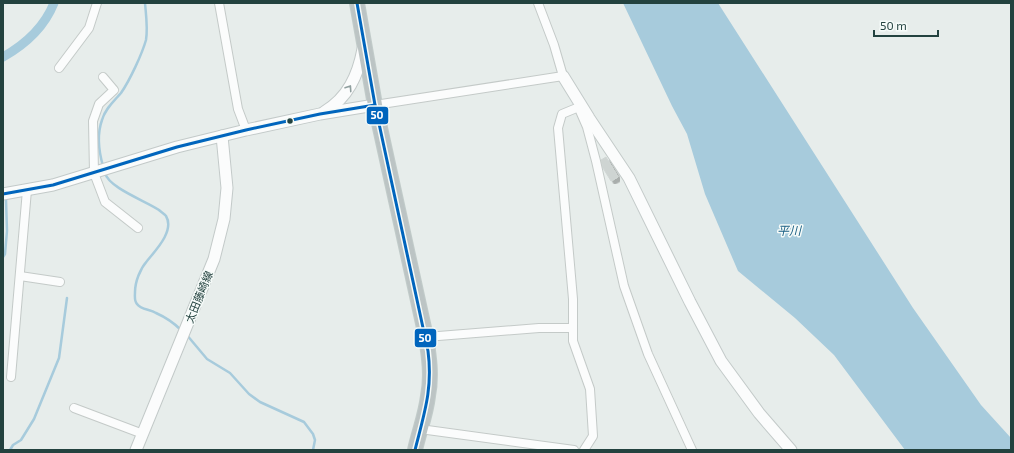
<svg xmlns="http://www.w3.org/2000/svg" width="1014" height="453" font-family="'Exo 2','Noto Sans JP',sans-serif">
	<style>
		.water { fill: #a7cbdc }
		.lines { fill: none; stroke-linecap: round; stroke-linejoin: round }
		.stream { stroke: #a7cbdc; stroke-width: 2.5 }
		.canal { stroke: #a7cbdc; stroke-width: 9 }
		.building { fill: #ced4d2; stroke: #d0d6d4; filter: url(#shadow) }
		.street-casing { stroke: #c4cac8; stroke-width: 10 }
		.secondary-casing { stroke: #c3cac9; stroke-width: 13 }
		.highway-casing { stroke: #c2ccca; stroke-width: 16 }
		.street { stroke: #fbfcfc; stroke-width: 8 }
		.secondary { stroke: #fbfcfc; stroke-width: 11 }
		.highway { stroke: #bcc4c4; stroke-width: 14 }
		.bus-1-casing { stroke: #f6fbf9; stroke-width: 6 }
		.bus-1 { stroke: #0065bd; stroke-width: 3 }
		.oneway { stroke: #8f9f9e }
		.bus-dot { fill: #23423f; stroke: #f6fbf9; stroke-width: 1.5 }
		.labels { text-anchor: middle; stroke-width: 3; stroke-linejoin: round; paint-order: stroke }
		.street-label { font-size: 11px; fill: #23423f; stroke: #f6fbf9 }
		.water-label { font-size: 12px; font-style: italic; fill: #185e83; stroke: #f6fbf9 }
		.line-badge { stroke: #f6fbf9; stroke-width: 1.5 }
		.badge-label { font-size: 11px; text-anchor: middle; font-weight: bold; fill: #fff }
	</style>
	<defs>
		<filter id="shadow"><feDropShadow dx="3.5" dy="3.5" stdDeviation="0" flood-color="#0004"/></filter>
	</defs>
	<rect width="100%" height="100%" fill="#e7edeb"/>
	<polygon class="water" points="623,3 718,3 913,308 981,405 1011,438 1011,450 905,450 834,355 795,318 738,271 705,194 687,134 672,106"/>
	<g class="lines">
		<g class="stream">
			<path d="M 103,166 C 99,152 97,134 102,120 C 105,109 114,101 121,93 C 130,80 142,54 146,40 C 148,28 146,15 145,3"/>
			<path d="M 105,173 C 109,188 146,201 159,210 C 161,212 165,214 166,216 C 175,231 155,251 147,261 C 140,269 135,282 135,292 C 135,296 134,301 137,304 C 141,310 150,309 156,313 C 165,317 174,323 181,330"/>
			<polyline points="3,257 5,254 7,231 6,200"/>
			<polyline points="186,334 207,359 230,373 249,394 260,402 304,422 313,434 315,440 313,450"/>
			<polyline points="10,450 13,445 21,440 34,419 59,358 67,298"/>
		</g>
		<path class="canal" d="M 3,57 C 26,44 44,28 54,3"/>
	</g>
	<polygon class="building" points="606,157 618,177 611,181 603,168 601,160"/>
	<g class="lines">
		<defs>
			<g id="street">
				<polyline points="219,3 238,109 246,130"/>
				<polyline points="59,68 89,28 97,3"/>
				<polyline points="103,77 114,90 99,104 93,121 94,173 105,202 138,228"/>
				<polyline points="375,105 563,76 554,45 538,3"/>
				<polyline points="579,107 562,114 558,128 573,299 573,341 590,389 593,436 584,450"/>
				<polyline points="580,111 587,127 596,161 624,286 648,354 692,450"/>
				<polyline points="20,276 60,282"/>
				<polyline points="426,337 539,328 573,328"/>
				<polyline points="11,377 27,190"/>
				<polyline points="74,408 143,434"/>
				<polyline points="420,429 574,450"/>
			</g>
			<g id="secondary">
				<polyline points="563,76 589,118 629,178 690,302 721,361 759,413 791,450"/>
				<path d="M 324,112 C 348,98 358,75 363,49"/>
				<polyline points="3,194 53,185 177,147 246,130 320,114 375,105"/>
				<polyline points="136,450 214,259 224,219 227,188 222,136"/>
			</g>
			<path id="highway" d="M 357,3 L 375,105 L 426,337 C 429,356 432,376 428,396 C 426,414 419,432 415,450"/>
		</defs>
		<use href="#street" class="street-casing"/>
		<use href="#secondary" class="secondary-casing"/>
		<use href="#highway" class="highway-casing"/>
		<use href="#street" class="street"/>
		<use href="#secondary" class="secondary"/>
		<use href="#highway" class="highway"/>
		<defs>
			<g id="bus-1">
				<path d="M 357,3 L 375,105 L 428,351 C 433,389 424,414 415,450"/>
				<polyline points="3,194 53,185 177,147 246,130 320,114 375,105"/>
			</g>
		</defs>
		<use href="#bus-1" class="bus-1-casing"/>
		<use href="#bus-1" class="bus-1"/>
	</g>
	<defs><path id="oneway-chevron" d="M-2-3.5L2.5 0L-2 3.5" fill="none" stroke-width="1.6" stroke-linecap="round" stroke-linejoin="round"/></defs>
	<use class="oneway" href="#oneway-chevron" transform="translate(349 88) rotate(-56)"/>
	<circle class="bus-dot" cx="290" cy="121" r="3.5"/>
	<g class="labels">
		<g class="street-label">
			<text transform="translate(199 297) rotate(-68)" y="4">太田藤崎線</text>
		</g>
		<g class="water-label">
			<text x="789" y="235">平川</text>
		</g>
	</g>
	<g class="line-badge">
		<rect x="366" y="106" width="23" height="19" rx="4" fill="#0065bd"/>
		<rect x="414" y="328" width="23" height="20" rx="4" fill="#0065bd"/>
	</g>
	<g class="badge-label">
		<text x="377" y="119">50</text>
		<text x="425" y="342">50</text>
	</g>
	<rect width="1014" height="453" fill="none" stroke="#23423f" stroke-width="8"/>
	<path d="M874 30v6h64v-6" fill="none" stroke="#23423f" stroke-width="2"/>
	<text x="880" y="30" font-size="12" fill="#23423f" stroke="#f6fbf9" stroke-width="3" paint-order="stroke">50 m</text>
</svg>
